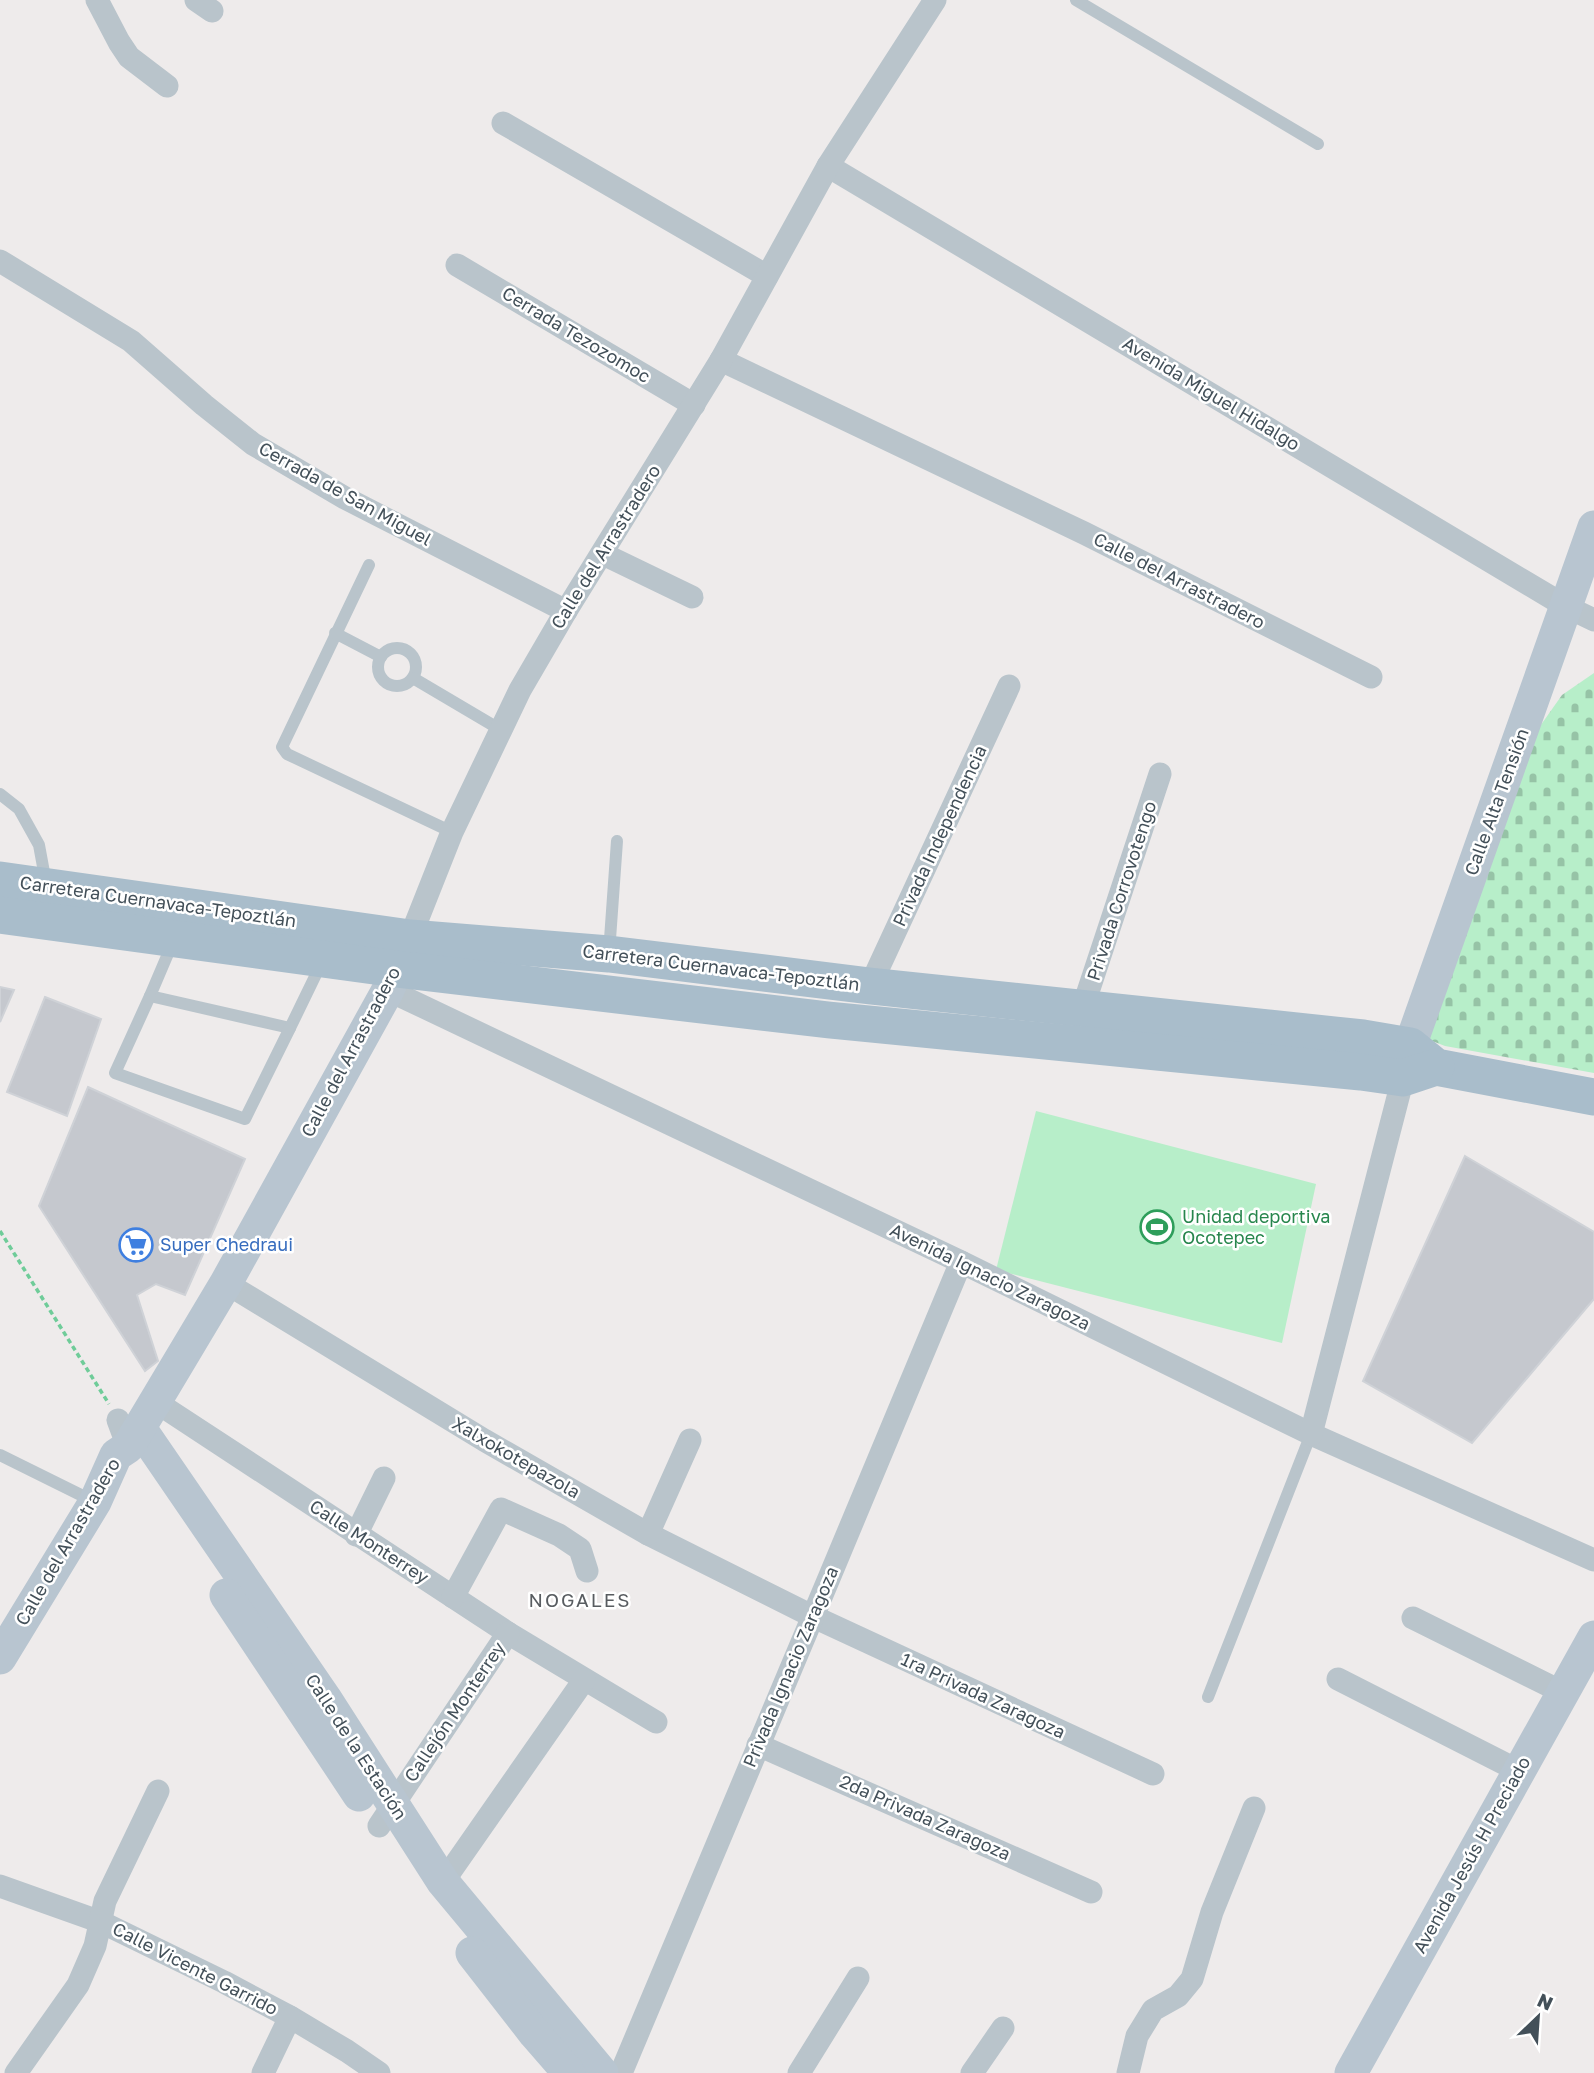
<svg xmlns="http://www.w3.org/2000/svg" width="1594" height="2073" font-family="'Golos Text',sans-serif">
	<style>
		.grass { fill: #b7eec9 }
		.cemetery { fill: url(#cemetery-stones) }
		.building { fill: #c5c8ce; stroke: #cfd2d7; stroke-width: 2 }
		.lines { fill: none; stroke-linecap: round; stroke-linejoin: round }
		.path { stroke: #6fcc99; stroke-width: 3.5; stroke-dasharray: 5 3.5; stroke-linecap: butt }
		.lane { stroke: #b9c4cb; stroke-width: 12 }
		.street { stroke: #b9c4cb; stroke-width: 23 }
		.secondary { stroke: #b8c5d0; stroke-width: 33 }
		.primary { stroke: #a9bdcb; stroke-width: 37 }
		.labels { text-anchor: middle; stroke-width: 5; stroke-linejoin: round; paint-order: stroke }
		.street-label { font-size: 18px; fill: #435059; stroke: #fff }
		.leisure-label { font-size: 18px; fill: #27864d; stroke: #fff; text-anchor: start }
		.shop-label { font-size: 18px; fill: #366cbe; stroke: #fff; text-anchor: start }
		.neighbourhood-label { font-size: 19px; letter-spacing: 2px; fill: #585c60; stroke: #fff }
	</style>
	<defs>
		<pattern id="cemetery-stones" width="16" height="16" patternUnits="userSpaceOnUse" patternTransform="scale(1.75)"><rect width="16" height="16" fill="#b7eec9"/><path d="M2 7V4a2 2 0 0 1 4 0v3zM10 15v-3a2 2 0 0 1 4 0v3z" fill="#96c3a6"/></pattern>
	</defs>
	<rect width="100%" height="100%" fill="#eeebeb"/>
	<polygon class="grass" points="1036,1111 1316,1184 1282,1343 996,1270"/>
	<polygon class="cemetery" points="1594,673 1594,1073 1445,1046 1427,1039 1538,729 1562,695"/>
	<g class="building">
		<polygon points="0,987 14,990 0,1022"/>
		<polygon points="45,997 101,1019 67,1116 7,1092"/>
		<polygon points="88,1087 245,1159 185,1295 156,1284 137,1295 158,1361 145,1371 39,1206"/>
		<polygon points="1465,1156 1594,1232 1594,1299 1472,1443 1363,1381"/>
	</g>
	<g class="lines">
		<polyline class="path" points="0,1231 109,1404"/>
		<g class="lane">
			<polyline points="1076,0 1318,144"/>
			<polyline points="369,565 282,747 287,754 452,832"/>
			<polyline points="335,633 381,657"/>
			<circle cx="397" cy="667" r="19"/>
			<polyline points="413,678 501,730"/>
			<polyline points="0,794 19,809 39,845 46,883"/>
			<polyline points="173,942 150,996 290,1028 322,962"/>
			<polyline points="609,953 617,841"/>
			<polyline points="150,996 115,1073 245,1119 290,1028"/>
			<polyline points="0,1455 95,1502"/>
			<polyline points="1208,1697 1311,1434"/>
		</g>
		<g class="street">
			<polyline points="97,0 119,42 129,57 167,86"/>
			<polyline points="196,0 212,11"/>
			<polyline points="503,123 767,276"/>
			<polyline points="828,166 1567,607 1594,620"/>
			<polyline points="0,261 131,341 204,405 253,444 345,498 566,611"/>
			<polyline points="457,265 694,405"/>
			<polyline points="721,360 1084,533 1371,677"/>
			<polyline points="603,554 692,597"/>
			<polyline points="410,938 452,832 520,690 566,611 721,360 828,166 935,0"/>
			<polyline points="870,986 1009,686"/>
			<polyline points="388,990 961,1262 1311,1434 1594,1560"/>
			<polyline points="1083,1007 1160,774"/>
			<polyline points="226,1283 484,1440 648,1534 814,1617 1153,1774"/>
			<polyline points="156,1402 508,1633 656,1722"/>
			<polyline points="118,1420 128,1447"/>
			<polyline points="1311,1434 1403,1078"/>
			<polyline points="648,1534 690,1440"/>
			<polyline points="356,1535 384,1478"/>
			<polyline points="453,1597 501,1509 559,1535 580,1549 587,1571"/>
			<polyline points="1413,1618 1562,1692"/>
			<polyline points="1338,1679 1519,1771"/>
			<polyline points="758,1745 1091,1892"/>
			<polyline points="379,1826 508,1633"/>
			<polyline points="443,1882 584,1680"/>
			<polyline points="0,1886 101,1922 224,1982 290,2017 347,2051 379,2073"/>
			<polyline points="16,2073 78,1985 95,1946 105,1901 158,1791"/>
			<polyline points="263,2073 290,2017"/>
			<path d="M 621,2073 C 734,1802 849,1533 961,1262"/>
			<polyline points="799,2073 858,1978"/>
			<polyline points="972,2073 1003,2028"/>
			<polyline points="1128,2073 1137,2036 1153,2010 1178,1996 1192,1979 1212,1912 1254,1808"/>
		</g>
		<g class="secondary">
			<polyline points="1404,1073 1410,1046 1594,527"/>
			<polyline points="140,1428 325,1698 443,1882 602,2073"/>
			<polyline points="226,1595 359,1795"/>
			<polyline points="0,1658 95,1502 116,1455 128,1447 226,1283 388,990 406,946"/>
			<polyline points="472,1953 535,2034 569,2073"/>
			<polyline points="1351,2073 1594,1637"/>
		</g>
		<g class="primary">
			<polyline points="0,880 410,938 609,954 870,986 1363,1038 1410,1046 1436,1067 1594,1097"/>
			<polyline points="0,915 396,969 829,1020 1361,1072 1403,1078 1436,1067"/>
		</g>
	</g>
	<defs>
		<symbol id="stadium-ring" viewBox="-11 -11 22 22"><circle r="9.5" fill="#fff" stroke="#2e9e5b" stroke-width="1.5"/><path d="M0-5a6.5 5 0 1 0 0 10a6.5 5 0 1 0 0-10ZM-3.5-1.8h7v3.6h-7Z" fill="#2e9e5b"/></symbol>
		<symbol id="supermarket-ring" viewBox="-11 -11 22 22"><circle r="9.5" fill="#fff" stroke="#3f7fe0" stroke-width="1.5"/><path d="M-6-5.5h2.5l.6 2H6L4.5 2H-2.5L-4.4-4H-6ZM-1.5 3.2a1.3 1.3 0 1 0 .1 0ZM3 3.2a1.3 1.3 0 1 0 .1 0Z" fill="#3f7fe0"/></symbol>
	</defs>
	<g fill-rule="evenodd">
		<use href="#stadium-ring" x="1138" y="1208" width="38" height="38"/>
		<use href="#supermarket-ring" x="117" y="1226" width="38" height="38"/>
	</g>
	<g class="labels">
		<g class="street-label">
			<text transform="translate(576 335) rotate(31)" y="6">Cerrada Tezozomoc</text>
			<text transform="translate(1211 394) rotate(31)" y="6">Avenida Miguel Hidalgo</text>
			<text transform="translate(345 494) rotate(29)" y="6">Cerrada de San Miguel</text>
			<text transform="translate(606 547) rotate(-58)" y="6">Calle del Arrastradero</text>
			<text transform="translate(1179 581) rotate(27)" y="6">Calle del Arrastradero</text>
			<text transform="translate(1497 802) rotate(-70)" y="6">Calle Alta Tensión</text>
			<text transform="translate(940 836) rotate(-65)" y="6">Privada Independencia</text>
			<text transform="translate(1122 891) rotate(-72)" y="6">Privada Corrovotengo</text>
			<text transform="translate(158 902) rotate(8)" y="6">Carretera Cuernavaca-Tepoztlán</text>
			<text transform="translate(721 968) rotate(7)" y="6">Carretera Cuernavaca-Tepoztlán</text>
			<text transform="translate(351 1052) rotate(-62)" y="6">Calle del Arrastradero</text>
			<text transform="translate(990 1277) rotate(26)" y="6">Avenida Ignacio Zaragoza</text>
			<text transform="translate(516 1458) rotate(30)" y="6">Xalxokotepazola</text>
			<text transform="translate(68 1542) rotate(-60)" y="6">Calle del Arrastradero</text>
			<text transform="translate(369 1542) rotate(33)" y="6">Calle Monterrey</text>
			<text transform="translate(791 1667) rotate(-67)" y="6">Privada Ignacio Zaragoza</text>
			<text transform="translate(983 1696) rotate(25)" y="6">1ra Privada Zaragoza</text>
			<text transform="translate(455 1712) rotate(-56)" y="6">Callejón Monterrey</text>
			<text transform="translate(356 1747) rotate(57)" y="6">Calle de la Estación</text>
			<text transform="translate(925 1818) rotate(24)" y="6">2da Privada Zaragoza</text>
			<text transform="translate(1472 1855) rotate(-61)" y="6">Avenida Jesús H Preciado</text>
			<text transform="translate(195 1969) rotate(27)" y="6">Calle Vicente Garrido</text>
		</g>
		<g class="leisure-label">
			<text x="1182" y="1223">Unidad deportiva<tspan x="1182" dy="21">Ocotepec</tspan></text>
		</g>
		<g class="shop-label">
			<text x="160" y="1251">Super Chedraui</text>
		</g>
		<g class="neighbourhood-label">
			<text x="580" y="1607">NOGALES</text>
		</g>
	</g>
	<g transform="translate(1538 2017) rotate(25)" stroke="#ffffff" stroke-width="5" paint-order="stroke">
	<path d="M0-5L12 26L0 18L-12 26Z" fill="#435059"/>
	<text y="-10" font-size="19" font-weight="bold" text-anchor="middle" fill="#435059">N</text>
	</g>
</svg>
